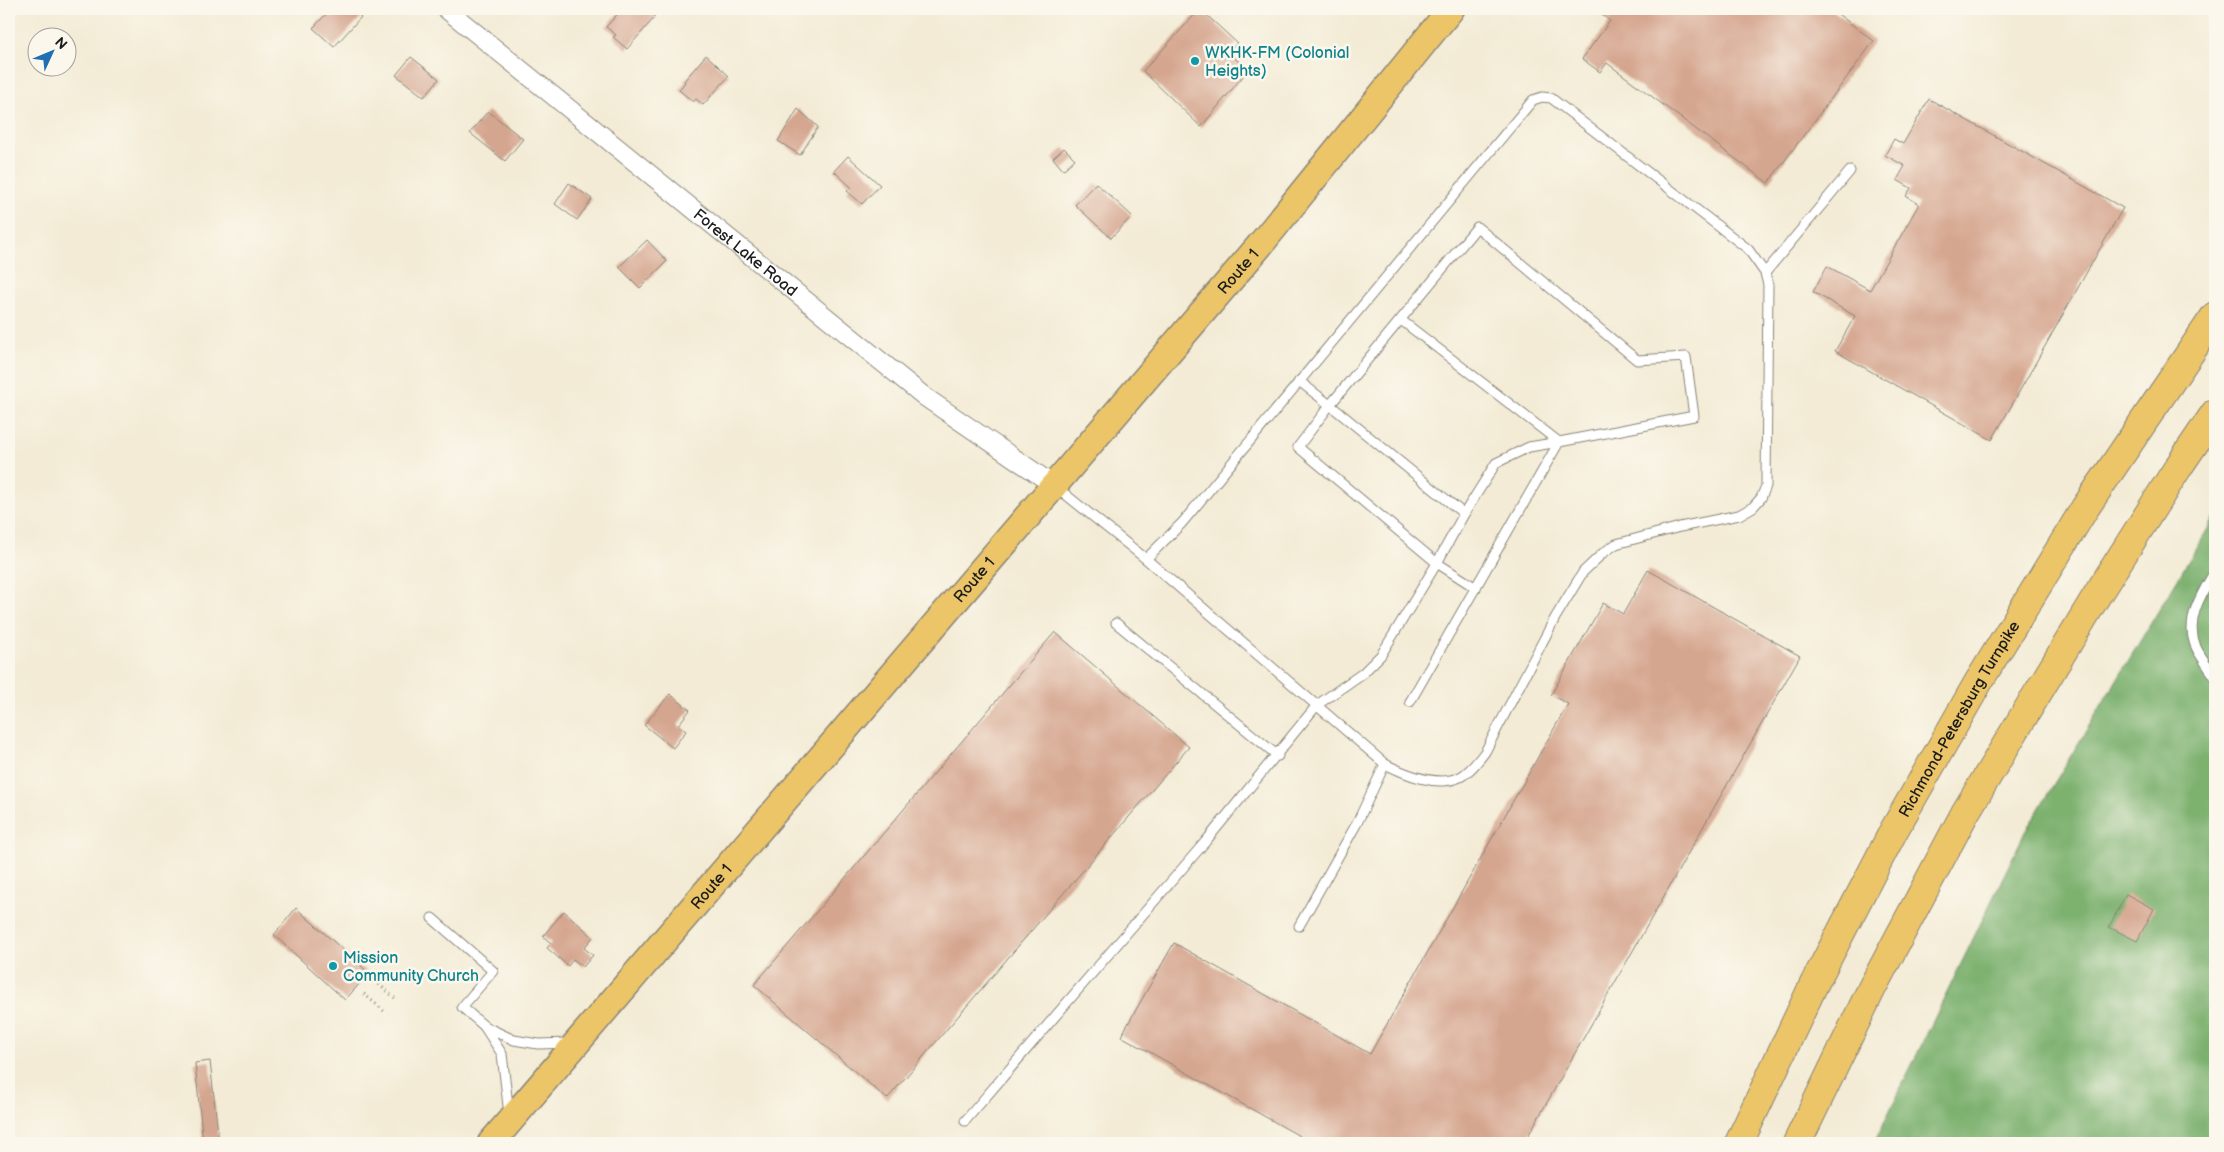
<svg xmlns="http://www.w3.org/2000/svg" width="2224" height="1152" font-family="'Balsamiq Sans',sans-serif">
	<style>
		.forest { fill: #7bb16e; stroke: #4c6645 }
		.building { fill: #d5a68f }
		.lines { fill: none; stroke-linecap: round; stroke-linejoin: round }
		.lane-casing { stroke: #888478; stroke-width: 11 }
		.street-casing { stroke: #888478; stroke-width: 20 }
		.primary-casing { stroke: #888478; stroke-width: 29 }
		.highway-casing { stroke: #888478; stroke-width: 30 }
		.path { stroke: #888478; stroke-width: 3; stroke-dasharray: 1 4; stroke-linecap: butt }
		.lane { stroke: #fff; stroke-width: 9 }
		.street { stroke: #fff; stroke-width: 18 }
		.primary { stroke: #edc569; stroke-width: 26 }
		.highway { stroke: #edc569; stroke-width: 28 }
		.culture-dot { fill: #0f9aa8; stroke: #fbf7ec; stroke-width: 2 }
		.labels { text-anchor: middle; stroke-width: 5; stroke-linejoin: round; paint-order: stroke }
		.culture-label { font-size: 16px; fill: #0d838f; stroke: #fbf7ec; text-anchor: start }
		.street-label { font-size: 16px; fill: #1c1c1c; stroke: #fbf7ec }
	</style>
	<rect width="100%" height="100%" fill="#fbf7ec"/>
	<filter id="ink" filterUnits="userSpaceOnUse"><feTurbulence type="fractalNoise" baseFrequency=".02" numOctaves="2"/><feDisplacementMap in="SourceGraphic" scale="10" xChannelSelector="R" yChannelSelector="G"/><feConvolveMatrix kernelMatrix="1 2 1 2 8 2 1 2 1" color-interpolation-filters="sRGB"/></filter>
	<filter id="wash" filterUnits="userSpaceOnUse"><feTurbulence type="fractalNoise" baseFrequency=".0096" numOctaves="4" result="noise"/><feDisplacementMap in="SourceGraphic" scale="20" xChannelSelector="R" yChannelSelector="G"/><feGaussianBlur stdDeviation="1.12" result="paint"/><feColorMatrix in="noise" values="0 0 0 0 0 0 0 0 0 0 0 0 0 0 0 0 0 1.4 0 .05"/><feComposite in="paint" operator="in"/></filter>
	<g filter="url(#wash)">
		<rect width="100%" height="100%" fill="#f3ebd5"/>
		<polygon class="forest" points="2215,517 2215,1143 1874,1143 2025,832"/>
		<g id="blocks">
			<g class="building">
				<polygon points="331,9 352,9 361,17 334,47 313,28"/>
				<polygon points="622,9 645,9 655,17 627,49 613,37 616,35 606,27"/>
				<polygon points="1200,9 1237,43 1228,52 1248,70 1201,127 1143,71"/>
				<polygon points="1594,9 1831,9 1874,41 1768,183 1607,63 1600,72 1582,59 1610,21"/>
				<polygon points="706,55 729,76 703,105 696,99 693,102 679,90 685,82 684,81"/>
				<polygon points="411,57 439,79 424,97 396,75"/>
				<polygon points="1929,99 2123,208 1992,440 1835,351 1855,316 1813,292 1827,266 1870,290 1919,204 1906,196 1911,188 1897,180 1905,166 1885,155 1894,139 1903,144"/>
				<polygon points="798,109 818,127 800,155 778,141"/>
				<polygon points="488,111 523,139 505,161 470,133"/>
				<polygon points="1064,148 1075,159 1063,170 1053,158"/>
				<polygon points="848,156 880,185 862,204 847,191 851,187 834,171"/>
				<polygon points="569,183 592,199 577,220 555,204"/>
				<polygon points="1096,183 1132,216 1111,238 1075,205"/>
				<polygon points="647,240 667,261 640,288 619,267"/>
				<polygon points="1648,570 1800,656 1524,1143 1312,1143 1121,1036 1174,943 1370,1054 1568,704 1551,695 1603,603 1623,614"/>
				<polygon points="1055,632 1189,747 887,1099 754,985"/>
				<polygon points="670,694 690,710 678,725 686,731 673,748 644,725"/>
				<polygon points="2126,894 2154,909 2137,941 2109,927"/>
				<polygon points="296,908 369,973 345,1000 274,935"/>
				<polygon points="564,911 593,937 584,948 593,955 583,967 573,959 568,966 547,948 551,943 543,936"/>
				<polygon points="210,1061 219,1143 203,1143 195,1063"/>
			</g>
		</g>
	</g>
	<g filter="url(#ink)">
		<use href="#blocks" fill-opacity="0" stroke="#888478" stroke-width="1"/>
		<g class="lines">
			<defs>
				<g id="lane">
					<polyline points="1765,273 1850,171"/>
					<polyline points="1401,320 1559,442"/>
					<polyline points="1299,381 1330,405 1477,227 1637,360 1686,357 1694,416 1559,442 1410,702"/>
					<path d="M 1055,486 L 1146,559 L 1385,764 C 1405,774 1437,788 1460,777 C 1470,772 1478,761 1485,752 L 1555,618 L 1583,572 L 1603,553 L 1616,544 L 1680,527 L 1739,515 L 1753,507 L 1761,498 L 1766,486 L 1768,285 L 1765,273 L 1748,249 L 1551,98 L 1542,97 L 1533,100 L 1182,523 L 1146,559"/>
					<polyline points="1464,514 1437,563 1476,588"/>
					<path d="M 2215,571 C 2202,593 2184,620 2196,647 C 2201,658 2209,667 2215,677"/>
					<polyline points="1116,623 1278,756"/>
					<polyline points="432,918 493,971 462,1007 484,1026"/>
					<polyline points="1299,926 1357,823 1385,764"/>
					<polyline points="509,1114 502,1054 484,1026 514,1040 538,1044 570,1043"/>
					<polyline points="965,1121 1206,841 1317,705 1363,673 1381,655 1437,563 1298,447 1330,405 1464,514 1496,463 1529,447 1559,442"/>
				</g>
				<g id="street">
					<path id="s1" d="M 446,9 L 925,397 L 1055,486"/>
				</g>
				<g id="primary">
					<path id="s2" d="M 491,1143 L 1260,245 L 1451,9"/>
				</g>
				<g id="highway">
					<path id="s3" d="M 1739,1143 L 1813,986 L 1894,830 L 1979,681 L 2085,508 L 2215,316"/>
					<polyline points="1797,1143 1872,988 1965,813 2097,595 2179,466 2215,413"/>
				</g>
			</defs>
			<use href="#lane" class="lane-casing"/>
			<use href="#street" class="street-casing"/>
			<use href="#primary" class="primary-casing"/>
			<use href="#highway" class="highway-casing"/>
			<g class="path">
				<polyline points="375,981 396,999"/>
				<polyline points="364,994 385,1012"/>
			</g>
			<use href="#lane" class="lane"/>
			<use href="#street" class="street"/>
			<use href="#primary" class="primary"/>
			<use href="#highway" class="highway"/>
		</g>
	</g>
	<g class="culture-dot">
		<circle cx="1195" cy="61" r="5"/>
		<circle cx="333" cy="966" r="5"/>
	</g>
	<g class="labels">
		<g class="culture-label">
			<text x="1205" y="58">WKHK-FM (Colonial<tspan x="1205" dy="18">Heights)</tspan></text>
			<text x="343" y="963">Mission<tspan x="343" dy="18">Community Church</tspan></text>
		</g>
		<g class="street-label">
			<text dy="6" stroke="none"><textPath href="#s1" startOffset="386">Forest Lake Road</textPath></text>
			<text dy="6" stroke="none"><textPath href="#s2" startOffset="1148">Route 1</textPath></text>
			<text dy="6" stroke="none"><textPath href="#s2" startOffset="742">Route 1</textPath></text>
			<text dy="6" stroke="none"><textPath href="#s3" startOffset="478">Richmond-Petersburg Turnpike</textPath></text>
			<text dy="6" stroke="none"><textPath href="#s2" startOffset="338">Route 1</textPath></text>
		</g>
	</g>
	<rect width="2224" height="1152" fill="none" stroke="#fbf7ec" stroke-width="30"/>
	<g transform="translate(52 52) rotate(46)"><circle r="24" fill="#fbf7ec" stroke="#a29f99"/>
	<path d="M0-4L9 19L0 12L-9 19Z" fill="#1f6fb2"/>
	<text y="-8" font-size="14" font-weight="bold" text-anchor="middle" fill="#1c1c1c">N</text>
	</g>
</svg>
